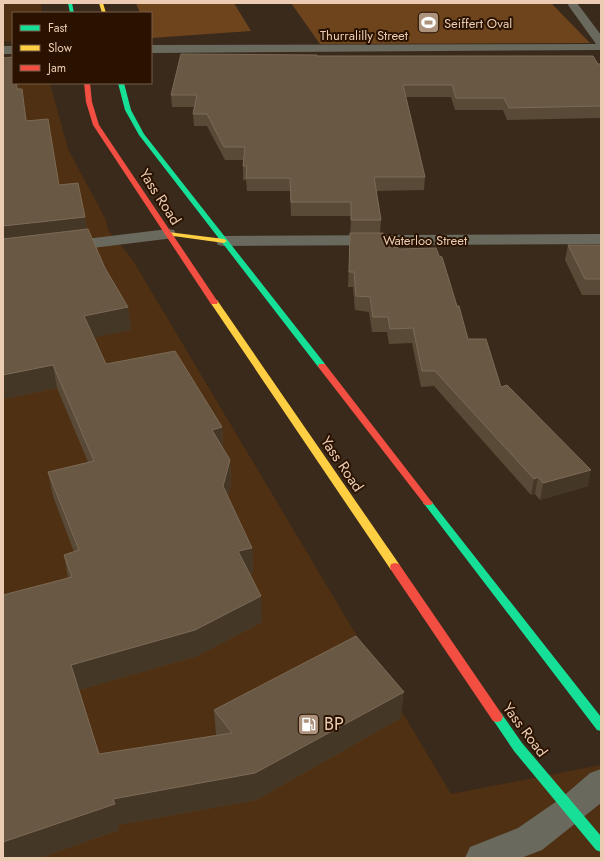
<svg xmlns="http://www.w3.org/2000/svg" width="604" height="861" font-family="Jost,sans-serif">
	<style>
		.built { fill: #4f3013 }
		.green { fill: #6e441d }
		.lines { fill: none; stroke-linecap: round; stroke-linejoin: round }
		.street { fill: #69695e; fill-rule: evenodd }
		.fast { fill: #16e098; fill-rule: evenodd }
		.slow { fill: #ffcf43; fill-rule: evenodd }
		.jam { fill: #f24e42; fill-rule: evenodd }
		.wall { fill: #584a37 }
		.shaded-wall { fill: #453726 }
		.building { fill: #685844; stroke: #7c6a56 }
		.labels { text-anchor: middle; stroke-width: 4; stroke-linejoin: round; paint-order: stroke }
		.far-poi-label { font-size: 13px; fill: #ebcbb2; stroke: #291300; text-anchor: start }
		.far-street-label { font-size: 13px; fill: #ebcbb2; stroke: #291300 }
		.street-label { font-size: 15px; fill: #ebcbb2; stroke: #291300 }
		.near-poi-label { font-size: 18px; fill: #ebcbb2; stroke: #291300; text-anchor: start }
	</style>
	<rect width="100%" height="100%" fill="#3a2a1b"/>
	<g class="built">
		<polygon points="3,3 41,3 42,13 13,13 13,41 3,41"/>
		<polygon points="3,64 13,83 50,83 68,149 106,220 108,230 132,259 451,794 601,765 601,858 3,858"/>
	</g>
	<g class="green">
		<polygon points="136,3 234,3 251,31 151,38 151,13 140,13"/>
		<polygon points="291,3 551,3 590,43 320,44"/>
	</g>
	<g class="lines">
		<g class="street">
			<polygon points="569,3 577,3 601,35 601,50 151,53 151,45 596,44 568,5"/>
			<rect x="3" y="46" width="10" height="8"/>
			<polygon points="168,229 174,230 176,234 174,238 3,259 3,249"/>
			<polygon points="601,234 601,244 224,246 218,245 216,241 218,237 224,236"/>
			<polygon points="601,769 601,803 542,850 521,858 465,858 470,847 518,828 560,799 590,773"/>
		</g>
		<g class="fast">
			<polygon points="68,3 72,3 74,13 70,13"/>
			<polygon points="118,83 124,83 131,110 144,134 325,364 326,366 325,368 319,368 139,135 125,110"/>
			<polygon points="428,500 431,501 601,717 601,731 597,730 425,505 423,503 425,501"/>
			<polygon points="497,712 501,713 522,743 601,836 601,852 596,850 514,751 491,717 493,713"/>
		</g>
		<g class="slow">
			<polygon points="99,3 103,3 106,13 102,13"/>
			<polygon points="168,232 224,239 227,241 224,243 166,235 165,234"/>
			<polygon points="211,300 217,300 399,564 400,567 399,570 391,570 210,302"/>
		</g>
		<g class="jam">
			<polygon points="84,83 90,83 92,102 99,125 218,302 217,304 211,304 93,125 86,102"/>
			<polygon points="319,364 325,364 431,501 433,503 431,505 425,505 319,368 318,366"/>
			<polygon points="395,563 399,564 501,713 503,717 501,721 497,722 493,721 391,570 390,567 391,564"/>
		</g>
	</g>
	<g class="wall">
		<polygon points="317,56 601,64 601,118 507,120 503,110 455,110 451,97 406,97 425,177 424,190 376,191 381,220 380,233 385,247 439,256 468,339 501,387 588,486 540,500 535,494 531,495 434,386 421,387 412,343 389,344 387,332 372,332 369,312 355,310 353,287 348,287 351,216 291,216 290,191 247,191 246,180 243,180 243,160 225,160 207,126 194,126 193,114 194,107 172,107 171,95"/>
		<polygon points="3,58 13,83 18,83 19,89 27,121 59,185 85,217 87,229 105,268 128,307 131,330 94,337 106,364 222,427 223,448 230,460 231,484 228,497 252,548 253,573 250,574 262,622 197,656 79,690 99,754 216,735 214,710 401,718 256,800 118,825 119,830 39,858 3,858 68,578 64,555 74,552 53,496 48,472 88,462 57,388 3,399"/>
		<polygon points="568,245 601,245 601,295 582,295 565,260"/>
	</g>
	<g class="shaded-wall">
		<polygon points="16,83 18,83 19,107 17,89"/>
		<polygon points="85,217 88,237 3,247 3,226"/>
		<polygon points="128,307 131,330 87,339 84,316"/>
		<polygon points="53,365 57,388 3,399 3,375"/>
		<polygon points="222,427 223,452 212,430"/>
		<polygon points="230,460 231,484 225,511 223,486"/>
		<polygon points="591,470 588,486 540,500 543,483"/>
		<polygon points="538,477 535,494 531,495 534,479"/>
		<polygon points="252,548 253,573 240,577 238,551"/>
		<polygon points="261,596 262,622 197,656 76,691 71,665"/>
		<polygon points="404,692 401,718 256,800 118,825 119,830 39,858 3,858 3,842 113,799"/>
	</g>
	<g class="building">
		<polygon points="181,54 317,55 317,56 593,56 598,64 601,64 601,106 509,108 504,98 456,98 452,85 403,85 425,177 374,177 381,220 351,220 351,202 291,202 290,178 246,178 247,166 243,166 245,147 224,147 207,114 193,114 197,95 171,95"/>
		<polygon points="13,57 13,83 16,83 17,89 22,89 26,121 48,119 59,185 78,183 85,217 3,226 3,58"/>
		<polygon points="88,229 105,268 128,307 84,316 106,364 175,351 222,427 212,430 230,460 223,486 252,548 238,551 261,596 195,630 71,665 99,754 232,733 214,710 356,636 404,692 255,773 113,799 115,804 3,842 3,595 72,577 64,555 79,550 48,472 94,461 53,365 3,375 3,239"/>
		<polygon points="350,233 383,233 385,247 398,247 398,249 436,248 439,256 442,257 457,306 459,306 468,339 486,339 501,387 507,385 591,470 543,483 538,477 534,479 435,371 422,371 413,328 390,329 388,317 373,317 370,297 356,296 354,272 349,272"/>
		<polygon points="568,245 601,245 601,279 585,279"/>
	</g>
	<defs>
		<symbol id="stadium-square" viewBox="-11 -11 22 22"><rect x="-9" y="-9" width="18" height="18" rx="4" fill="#ad937d" stroke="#291300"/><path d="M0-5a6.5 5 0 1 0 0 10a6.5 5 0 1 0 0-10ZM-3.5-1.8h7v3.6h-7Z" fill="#fff"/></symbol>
		<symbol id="fuel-square" viewBox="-11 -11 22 22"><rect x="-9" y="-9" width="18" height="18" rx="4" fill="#ad937d" stroke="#291300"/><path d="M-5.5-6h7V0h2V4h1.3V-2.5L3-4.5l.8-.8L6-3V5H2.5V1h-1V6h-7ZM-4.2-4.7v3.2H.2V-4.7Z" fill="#fff"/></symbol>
	</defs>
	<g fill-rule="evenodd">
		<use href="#stadium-square" x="416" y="10" width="25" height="25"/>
		<use href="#fuel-square" x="296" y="712" width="25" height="25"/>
	</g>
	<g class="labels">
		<g class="far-poi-label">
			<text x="444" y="28">Seiffert Oval</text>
		</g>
		<g class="far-street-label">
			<text x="364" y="40">Thurralilly Street</text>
			<text x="425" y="245">Waterloo Street</text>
		</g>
		<g class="street-label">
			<text transform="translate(160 197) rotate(57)" y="5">Yass Road</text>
			<text transform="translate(342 464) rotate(56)" y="5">Yass Road</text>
			<text transform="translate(525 730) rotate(53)" y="5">Yass Road</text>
		</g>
		<g class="near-poi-label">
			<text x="324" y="730">BP</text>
		</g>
	</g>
	<rect width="604" height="861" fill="none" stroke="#ebcbb2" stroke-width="8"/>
	<rect x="12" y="12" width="140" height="72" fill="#291300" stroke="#775d47"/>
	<rect x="20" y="25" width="20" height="6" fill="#16e098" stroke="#775d47"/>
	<text x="48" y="32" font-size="12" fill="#ebcbb2">Fast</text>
	<rect x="20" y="45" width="20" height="6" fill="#ffcf43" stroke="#775d47"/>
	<text x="48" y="52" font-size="12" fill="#ebcbb2">Slow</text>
	<rect x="20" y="65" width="20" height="6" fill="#f24e42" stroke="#775d47"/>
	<text x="48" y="72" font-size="12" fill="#ebcbb2">Jam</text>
</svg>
